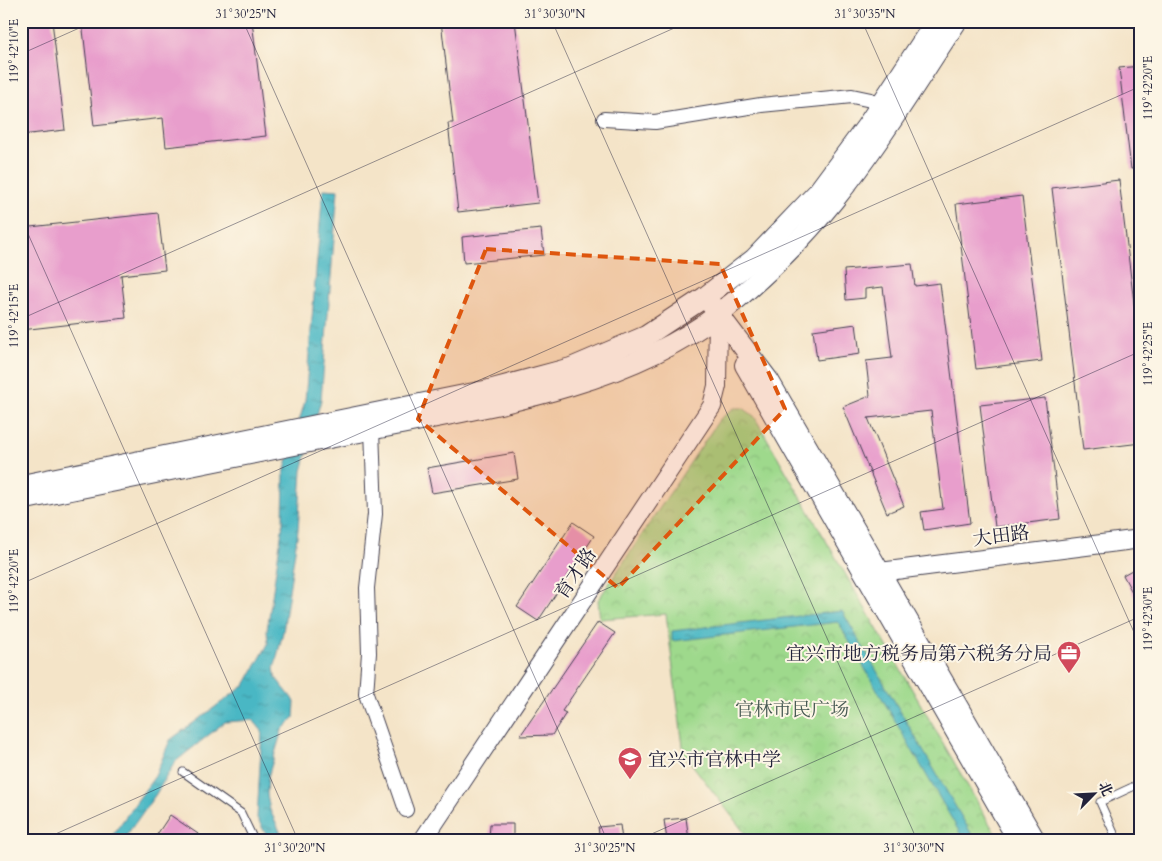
<svg xmlns="http://www.w3.org/2000/svg" width="1162" height="861" font-family="Cardo,'Noto Serif SC',serif">
	<style>
		.park { fill: url(#park-crowns); stroke: #607e64 }
		.water { fill: url(#water-ripples); stroke: #366c80 }
		.building { fill: #e89ecc }
		.lines { fill: none; stroke-linecap: round; stroke-linejoin: round }
		.service-casing { stroke: #423f50; stroke-width: 9 }
		.minor-casing { stroke: #423f50; stroke-width: 16 }
		.tertiary-casing { stroke: #423f50; stroke-width: 20 }
		.secondary-casing { stroke: #423f50; stroke-width: 22 }
		.service { stroke: #fff; stroke-width: 7 }
		.minor { stroke: #fff; stroke-width: 14 }
		.tertiary { stroke: #fff; stroke-width: 18 }
		.secondary { stroke: #fff; stroke-width: 20 }
		.marked { fill: #de560e; fill-opacity: 0.2; stroke: #de560e; stroke-width: 4; stroke-dasharray: 10 6; stroke-linejoin: round }
		.ticks { fill: none; stroke: #22223b; stroke-width: 1; stroke-opacity: 0.45 }
		.labels { text-anchor: middle; stroke-width: 4; stroke-linejoin: round; paint-order: stroke }
		.street-label { font-size: 19px; fill: #22223b; stroke: #fcf5e5 }
		.poi-label { font-size: 19px; fill: #22223b; stroke: #fcf5e5; text-anchor: end }
		.park-label { font-size: 19px; fill: #475953; stroke: #fcf5e5 }
		.neatline { fill: none; stroke: #22223b; stroke-width: 2 }
		.ticks-label { font-size: 12px; text-anchor: middle; fill: #22223b }
	</style>
	<defs>
		<pattern id="park-crowns" width="20" height="18" patternUnits="userSpaceOnUse" patternTransform="scale(1.25)"><rect width="20" height="18" fill="#9ed98c"/><path d="M2 6a3 3 0 1 1 6 0M12 15a3 3 0 1 1 6 0" fill="none" stroke="#88ba7a"/></pattern>
		<pattern id="water-ripples" width="26" height="14" patternUnits="userSpaceOnUse" patternTransform="scale(1.25)"><rect width="26" height="14" fill="#49b7c4"/><path d="M2 4q2-2 4 0t4 0M15 11q2-2 4 0t4 0" fill="none" stroke="#3c94a0"/></pattern>
	</defs>
	<rect width="100%" height="100%" fill="#fcf5e5"/>
	<filter id="ink" filterUnits="userSpaceOnUse"><feTurbulence type="fractalNoise" baseFrequency=".02" numOctaves="2"/><feDisplacementMap in="SourceGraphic" scale="10" xChannelSelector="R" yChannelSelector="G"/><feConvolveMatrix kernelMatrix="1 2 1 2 8 2 1 2 1" color-interpolation-filters="sRGB"/></filter>
	<filter id="wash" filterUnits="userSpaceOnUse"><feTurbulence type="fractalNoise" baseFrequency=".0096" numOctaves="4" result="noise"/><feDisplacementMap in="SourceGraphic" scale="20" xChannelSelector="R" yChannelSelector="G"/><feGaussianBlur stdDeviation="1.12" result="paint"/><feColorMatrix in="noise" values="0 0 0 0 0 0 0 0 0 0 0 0 0 0 0 0 0 1.4 0 .05"/><feComposite in="paint" operator="in"/></filter>
	<g filter="url(#wash)">
		<rect width="100%" height="100%" fill="#f4e4c8"/>
		<polygon class="park" points="734,408 743,408 754,416 999,840 750,840 684,754 666,614 600,619 598,600 719,420"/>
		<g class="water">
			<polygon points="323,189 338,190 321,400 302,471 298,530 283,632 274,669 276,678 295,702 294,718 282,730 268,777 267,794 270,810 284,840 269,840 257,818 262,731 253,720 225,722 175,762 156,794 123,840 109,840 155,776 170,740 245,685 268,644 267,630 283,523 284,473 305,401"/>
			<polygon points="842,611 975,840 964,840 838,622 672,641 672,631"/>
		</g>
		<g id="blocks">
			<g class="building">
				<polygon points="21,21 52,21 65,130 21,135"/>
				<polygon points="82,21 252,21 266,136 166,147 163,118 94,126"/>
				<polygon points="441,21 515,21 538,203 458,212 448,123 453,123"/>
				<polygon points="1141,66 1141,168 1131,169 1119,68"/>
				<polygon points="1119,180 1141,361 1141,443 1083,450 1052,188"/>
				<polygon points="1022,196 1042,361 976,369 956,204"/>
				<polygon points="158,213 165,270 121,275 126,318 21,330 21,300 23,299 21,228"/>
				<polygon points="541,229 544,255 464,263 462,237"/>
				<polygon points="912,264 915,286 940,283 970,523 924,530 921,512 943,509 931,411 868,418 904,506 887,513 843,407 870,396 866,361 892,358 883,287 865,289 865,298 846,300 844,270"/>
				<polygon points="856,324 860,354 817,360 813,330"/>
				<polygon points="1045,398 1060,519 995,527 980,405"/>
				<polygon points="514,453 518,479 432,493 427,468"/>
				<polygon points="573,522 594,536 538,621 517,607"/>
				<polygon points="1141,565 1141,609 1123,575"/>
				<polygon points="598,622 615,633 562,711 566,713 552,735 520,736"/>
				<polygon points="170,815 207,840 163,840 156,836"/>
				<polygon points="686,818 689,840 667,840 664,820"/>
				<polygon points="490,824 513,824 513,840 489,840"/>
				<polygon points="620,825 622,840 600,840 598,827"/>
			</g>
		</g>
	</g>
	<g filter="url(#ink)">
		<use href="#blocks" fill-opacity="0" stroke="#423f50" stroke-width="1"/>
		<g class="lines">
			<defs>
				<g id="service">
					<polyline points="183,772 241,813 254,840"/>
					<polyline points="1117,840 1100,802 1141,783"/>
				</g>
				<g id="minor">
					<polyline points="604,119 655,122 761,105 852,96 871,100 880,106"/>
					<polyline points="372,429 375,514 367,588 369,653 366,694 406,810"/>
				</g>
				<g id="tertiary">
					<polyline points="868,579 880,572 1141,539"/>
					<polyline points="423,840 712,406 717,386 718,314"/>
				</g>
				<g id="secondary">
					<polyline points="710,303 769,381 1035,840"/>
					<polyline points="745,365 1018,840"/>
					<polyline points="22,485 489,390 571,368 646,336 705,297 754,259 817,193 866,127 936,21"/>
					<path d="M 21,500 C 132,477 243,455 354,433 C 473,409 621,390 720,313 C 761,280 801,241 834,200 C 879,144 917,81 957,21"/>
				</g>
			</defs>
			<use href="#service" class="service-casing"/>
			<use href="#minor" class="minor-casing"/>
			<use href="#tertiary" class="tertiary-casing"/>
			<use href="#secondary" class="secondary-casing"/>
			<use href="#service" class="service"/>
			<use href="#minor" class="minor"/>
			<use href="#tertiary" class="tertiary"/>
			<use href="#secondary" class="secondary"/>
		</g>
	</g>
	<path class="marked" d="M 486,249 L 720,264 L 785,409 L 618,588 L 418,419 Z"/>
	<path class="ticks" d="M 243,21 L 607,840M 552,21 L 917,840M 862,21 L 1141,648M 21,54 L 95,21M 21,218 L 298,840M 21,319 L 690,21M 21,584 L 1141,86M 42,840 L 1141,351M 638,840 L 1141,616"/>
	<defs>
		<symbol id="office-pin" viewBox="-11 -11 22 30"><path d="M0 17L-7.5 6A9.5 9.5 0 1 1 7.5 6Z" fill="#d1495b" stroke="#fcf5e5"/><path d="M-6-3h4V-5.5h4V-3h4V5H-6ZM-1-4.5V-3h2v-1.5ZM-6 0V1H6V0Z" fill="#fff"/></symbol>
		<symbol id="school-pin" viewBox="-11 -11 22 30"><path d="M0 17L-7.5 6A9.5 9.5 0 1 1 7.5 6Z" fill="#d1495b" stroke="#fcf5e5"/><path d="M0-5L7-2L0 1L-7-2ZM-4 1L0 2.5L4 1V4Q0 6-4 4Z" fill="#fff"/></symbol>
	</defs>
	<g fill-rule="evenodd">
		<use href="#office-pin" x="1055" y="639" width="28" height="38"/>
		<use href="#school-pin" x="616" y="745" width="28" height="38"/>
	</g>
	<g class="labels">
		<g class="street-label">
			<text transform="translate(1001 535) rotate(-7)" y="7">大田路</text>
			<text transform="translate(575 573) rotate(-56)" y="7">育才路</text>
		</g>
		<g class="poi-label">
			<text x="1052" y="660">宜兴市地方税务局第六税务分局</text>
			<text x="648" y="766" text-anchor="start">宜兴市官林中学</text>
		</g>
		<g class="park-label">
			<text x="792" y="716">官林市民广场</text>
		</g>
	</g>
	<rect width="1162" height="861" fill="none" stroke="#fcf5e5" stroke-width="55"/>
	<g transform="translate(1094 794) rotate(66)" stroke="#fcf5e5" stroke-width="4" paint-order="stroke">
	<path d="M0-4L9 19L0 12L-9 19Z" fill="#22223b"/>
	<text y="-8" font-size="14" font-weight="bold" text-anchor="middle" fill="#22223b">北</text>
	</g>
	<rect x="28" y="28" width="1106" height="806" class="neatline"/>
	<g class="ticks-label">
		<text x="246" y="18">31°30'25"N</text>
		<text x="555" y="18">31°30'30"N</text>
		<text x="865" y="18">31°30'35"N</text>
		<text transform="translate(14 51) rotate(-90)" y="4">119°42'10"E</text>
		<text transform="translate(1148 88) rotate(-90)" y="4">119°42'20"E</text>
		<text transform="translate(14 316) rotate(-90)" y="4">119°42'15"E</text>
		<text transform="translate(1148 354) rotate(-90)" y="4">119°42'25"E</text>
		<text transform="translate(14 581) rotate(-90)" y="4">119°42'20"E</text>
		<text transform="translate(1148 619) rotate(-90)" y="4">119°42'30"E</text>
		<text x="295" y="852">31°30'20"N</text>
		<text x="605" y="852">31°30'25"N</text>
		<text x="914" y="852">31°30'30"N</text>
	</g>
</svg>
